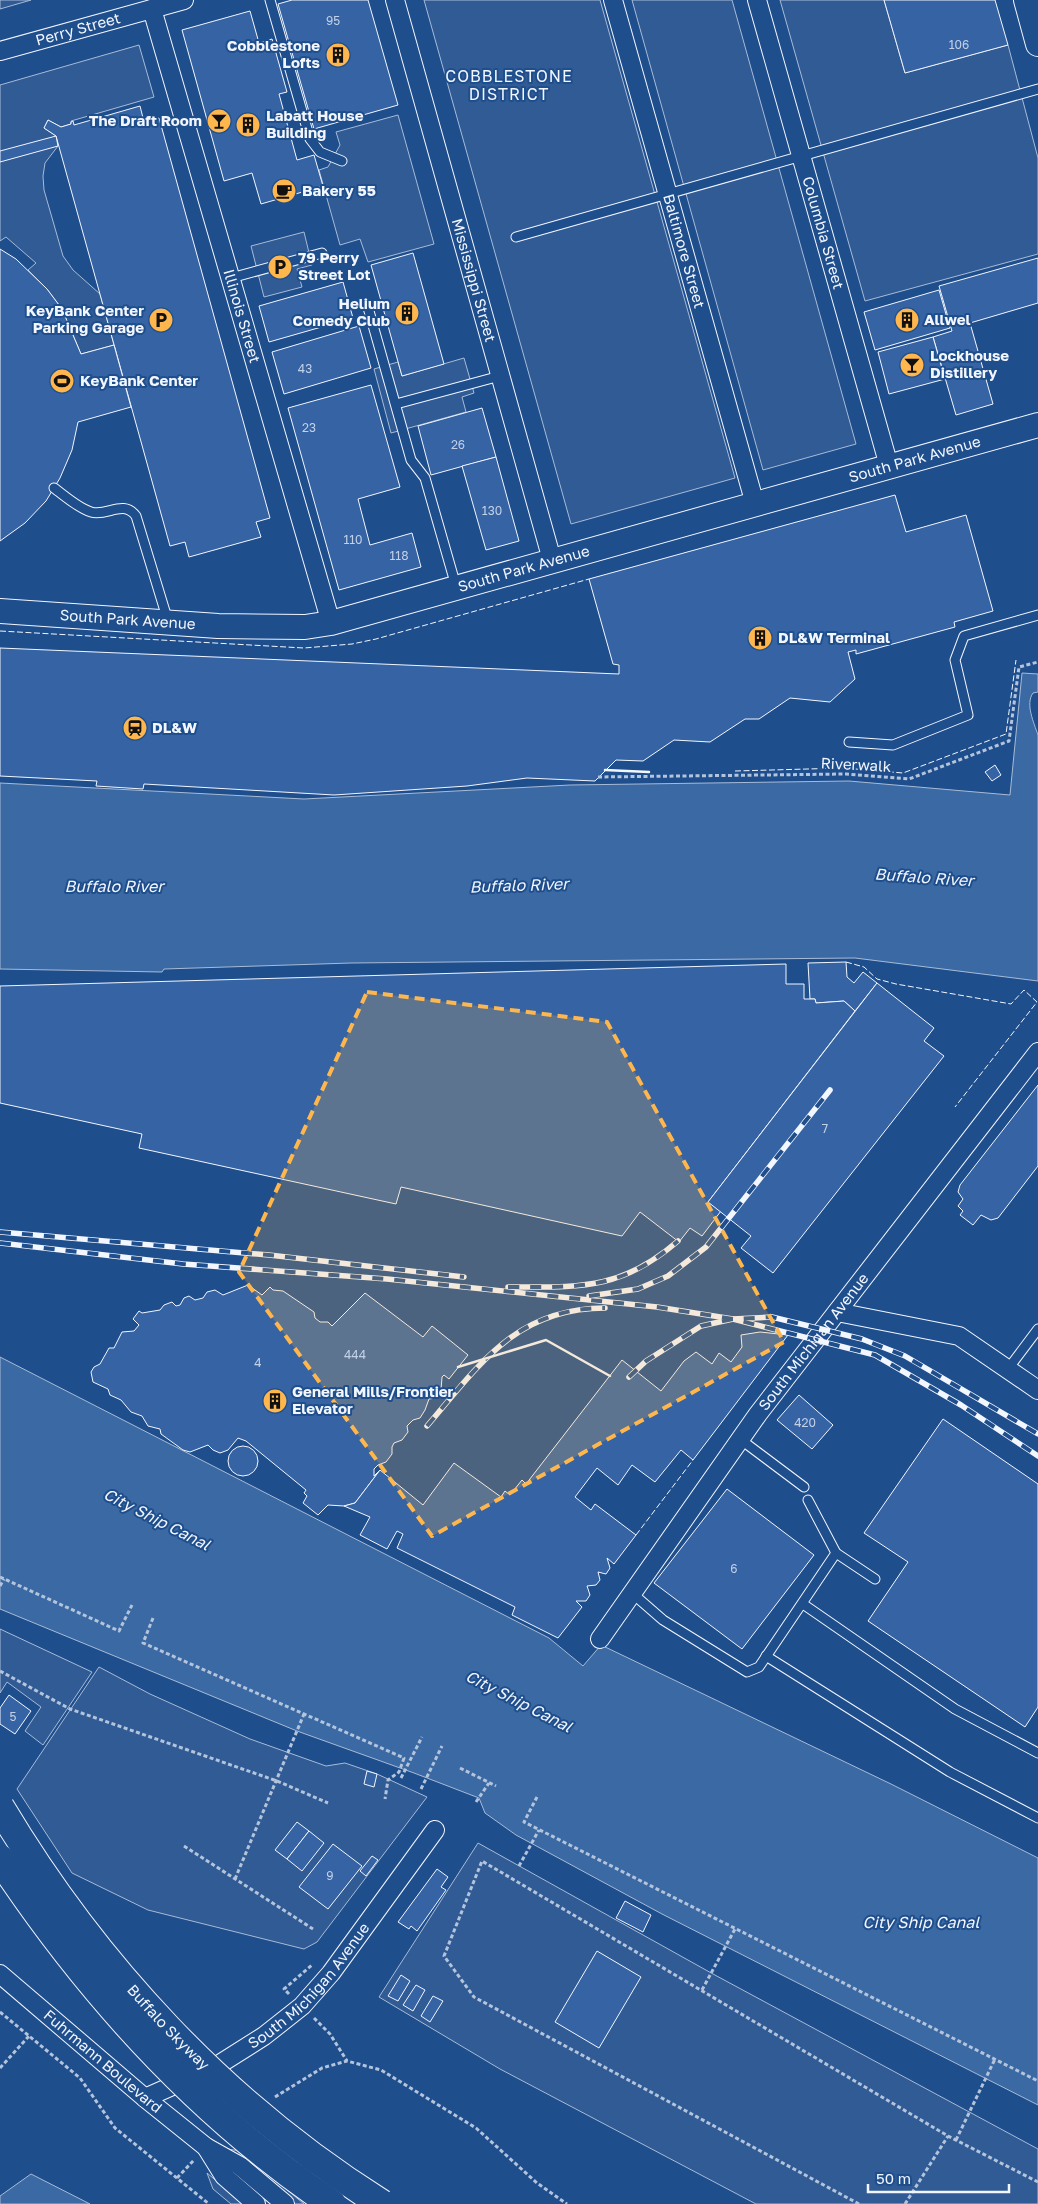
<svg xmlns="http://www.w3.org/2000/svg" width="1038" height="2204" font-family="'Golos Text',sans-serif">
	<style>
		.parking { fill: #305b95; stroke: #a8bbd7 }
		.water { fill: #3b69a3; stroke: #a8bbd7 }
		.building { fill: #3563a3; stroke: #f2f6ff }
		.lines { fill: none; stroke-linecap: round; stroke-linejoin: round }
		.lane-casing { stroke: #f2f6ff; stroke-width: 11 }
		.street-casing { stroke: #f2f6ff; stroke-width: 20 }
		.secondary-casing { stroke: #f2f6ff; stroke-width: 26 }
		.path { stroke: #b3c4dc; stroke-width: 3; stroke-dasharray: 4 2.5; stroke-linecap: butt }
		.lane { stroke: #1f4e8c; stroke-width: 9 }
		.street { stroke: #1f4e8c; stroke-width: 18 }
		.secondary { stroke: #1f4e8c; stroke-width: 24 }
		.rail-casing { stroke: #f2f6ff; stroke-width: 5.5 }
		.rail { stroke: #1f4e8c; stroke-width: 4; stroke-dasharray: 11; stroke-linecap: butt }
		.highway-bridge-casing { stroke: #f2f6ff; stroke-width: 30; stroke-linecap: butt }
		.highway-bridge { stroke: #1f4e8c; stroke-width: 28 }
		.fence { stroke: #f2f6ff; stroke-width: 1; stroke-dasharray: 6 2.5; stroke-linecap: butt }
		.wall { stroke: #f2f6ff; stroke-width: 2.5 }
		.marked { fill: #ffb74d; fill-opacity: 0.2; stroke: #ffb74d; stroke-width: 4; stroke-dasharray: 10 6; stroke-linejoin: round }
		.labels { text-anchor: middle; stroke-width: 4; stroke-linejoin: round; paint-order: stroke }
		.number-label { font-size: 12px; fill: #c3d1e8 }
		.street-label { font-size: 15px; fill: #f2f6ff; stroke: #1f4e8c }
		.poi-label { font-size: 15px; font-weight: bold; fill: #f2f6ff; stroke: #1f4e8c; text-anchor: start }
		.neighbourhood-label { font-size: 16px; letter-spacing: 1px; fill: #f2f6ff; stroke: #1f4e8c }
		.water-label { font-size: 16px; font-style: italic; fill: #f2f6ff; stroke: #1f4e8c }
	</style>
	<rect width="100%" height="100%" fill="#1f4e8c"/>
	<g class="parking">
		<polygon points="0,0 31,0 0,9"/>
		<polygon points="424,0 600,0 735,478 571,524"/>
		<polygon points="632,0 732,0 856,444 763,470"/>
		<polygon points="780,0 884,0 905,73 1008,45 1038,158 1038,254 865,301"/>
		<polygon points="139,45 154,97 71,121 71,124 61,127 48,120 44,128 56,136 58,146 45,163 43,176 44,190 63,256 73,270 100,294 114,345 81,354 62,309 47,289 28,270 36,263 6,237 0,241 0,85"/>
		<polygon points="398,115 434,244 368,262 360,239 340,245 319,170 328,167 340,145 336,132"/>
		<polygon points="304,232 312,265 297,269 302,287 264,297 251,246"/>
		<polygon points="464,358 474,393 462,397 466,412 391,433 374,369 398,362 402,376"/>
		<polygon points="0,1629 92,1672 43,1745 25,1731 41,1707 7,1682 0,1693"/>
		<polygon points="99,1667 150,1694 250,1739 326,1766 345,1763 377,1774 427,1797 317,1942 304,1949 148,1910 72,1873 17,1789"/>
		<polygon points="478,1843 713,1974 1038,2149 1038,2204 756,2204 500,2069 379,1997"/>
		<polygon points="227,2149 241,2151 304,2204 293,2204"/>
		<polygon points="207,2173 244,2204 231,2204 213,2189"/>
	</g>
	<g class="water">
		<path d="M 1022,673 L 1038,674 L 1038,692 L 1033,693 C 1025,704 1034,723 1038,735 L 1038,981 L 855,958 L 351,963 L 164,969 L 162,972 L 0,969 L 0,783 L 304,799 L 570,785 L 849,781 L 1010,795 Z"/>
		<polygon points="0,1357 549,1638 583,1666 601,1645 891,1784 1038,1858 1038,2105 662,1914 516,1835 485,1813 479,1798 414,1773 297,1731 0,1609"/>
		<polygon points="31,2174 90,2204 0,2204 0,2196"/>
	</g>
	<g class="building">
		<polygon points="292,0 368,0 398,105 314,129 278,4"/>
		<polygon points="884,0 995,0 1008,45 905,73"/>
		<polygon points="250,11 259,43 272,39 287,92 279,94 297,160 314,155 323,186 261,204 252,173 224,181 182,30"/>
		<polygon points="140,106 144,122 159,118 270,518 256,522 261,537 189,557 185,542 170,546 56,136 44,128 48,120 61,127 71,124 71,122 73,121 74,125"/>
		<polygon points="56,136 58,146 0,162 0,151"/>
		<polygon points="0,249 16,259 47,289 62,309 81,354 114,345 131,407 78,422 72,450 60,478 46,501 25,523 0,541"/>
		<polygon points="413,253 444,364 402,376 371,265"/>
		<polygon points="1038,258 1038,303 970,323 993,404 956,415 933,337 952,331 939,286"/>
		<polygon points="343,282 353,318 269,342 259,306"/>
		<polygon points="939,290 950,328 875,350 864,312"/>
		<polygon points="359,326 371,368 284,394 272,352"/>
		<polygon points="933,337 945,379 889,394 878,352"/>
		<polygon points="371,385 400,487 358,499 370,545 412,533 421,567 339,590 288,408"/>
		<polygon points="482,408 496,457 431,475 418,426"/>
		<polygon points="496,457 519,541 486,550 462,466"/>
		<polygon points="895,495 906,532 966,515 993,611 954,622 955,627 856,654 856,650 848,652 855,679 830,702 790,698 759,719 745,719 710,742 674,740 643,761 616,760 595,781 527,778 467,786 334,795 144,784 143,789 96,786 97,781 0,776 0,648 619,674 619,665 613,664 589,579"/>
		<polygon points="995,765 1001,775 992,781 985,772"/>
		<polygon points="846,962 847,977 854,983 863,972 877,983 855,1011 844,1001 816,1003 815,999 810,999 808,963"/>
		<polygon points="786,964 786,984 804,984 804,999 815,999 816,1003 844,1001 855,1011 708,1202 721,1211 702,1236 690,1228 679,1242 640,1212 622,1236 401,1187 396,1204 139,1148 142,1134 0,1103 0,986"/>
		<polygon points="877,983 934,1028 924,1041 944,1056 773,1273 741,1248 751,1236 708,1202"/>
		<polygon points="1038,1085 1038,1166 998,1218 991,1220 981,1215 973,1225 960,1215 963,1211 958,1206 963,1199 958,1192 960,1185"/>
		<polygon points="248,1285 262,1295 270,1287 273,1290 283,1291 314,1312 315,1318 320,1322 328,1322 332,1326 365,1293 423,1337 432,1326 468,1355 449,1379 444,1375 442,1377 441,1390 436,1398 429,1399 425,1410 420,1418 413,1420 407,1426 408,1432 402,1440 394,1443 392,1447 392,1454 386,1462 378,1465 374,1469 374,1476 380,1470 355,1503 344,1506 328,1505 318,1515 303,1503 307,1496 304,1493 306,1490 246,1441 238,1438 228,1450 220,1453 213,1450 208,1445 190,1452 183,1450 161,1434 160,1429 148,1426 142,1416 131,1412 121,1400 110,1395 108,1389 93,1382 91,1372 94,1367 100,1364 109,1348 114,1348 122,1332 134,1331 139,1325 133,1319 139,1311 142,1313 160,1310 164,1305 172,1302 176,1306 180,1305 184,1298 189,1296 195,1300 203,1298 207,1292 215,1290 223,1295"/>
		<polygon points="760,1332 788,1335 693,1460 681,1450 655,1482 632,1465 618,1485 597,1468 575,1497 591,1510 595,1504 636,1535 614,1564 607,1558 610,1568 606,1574 598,1572 600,1580 596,1585 587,1586 590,1595 586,1601 576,1601 582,1607 558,1638 512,1615 515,1607 397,1548 403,1534 397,1531 387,1549 360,1535 370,1517 344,1506 355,1503 380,1470 423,1505 454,1463 501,1497 505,1491 510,1495 522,1480 526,1484 622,1360 661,1391 684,1361 696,1352 712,1364 719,1353 731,1362 742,1347 741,1335"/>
		<polygon points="799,1395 833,1425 812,1449 777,1420"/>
		<polygon points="943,1419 1038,1484 1038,1707 1025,1727 868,1621 908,1562 864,1533"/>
		<circle cx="243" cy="1461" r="15"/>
		<polygon points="727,1489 814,1555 742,1649 654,1583"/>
		<polygon points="9,1695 31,1711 15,1734 0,1724 0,1708"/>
		<polygon points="367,1771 377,1774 374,1787 364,1784"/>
		<polygon points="297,1822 309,1831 287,1859 275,1850"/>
		<polygon points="309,1831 324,1843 302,1871 287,1859"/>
		<polygon points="333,1844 362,1866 328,1909 299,1887"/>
		<polygon points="372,1856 378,1860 366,1876 360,1871"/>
		<polygon points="437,1869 448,1877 441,1887 446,1890 417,1931 411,1926 409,1929 398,1922"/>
		<polygon points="625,1901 651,1915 643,1932 616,1918"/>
		<polygon points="597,1951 641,1977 599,2048 555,2022"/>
		<polygon points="401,1975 410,1981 398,2001 388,1996"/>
		<polygon points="416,1985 425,1990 413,2011 403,2005"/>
		<polygon points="433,1996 443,2001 430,2022 421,2016"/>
	</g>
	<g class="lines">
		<defs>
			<g id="lane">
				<polyline points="270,0 310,139 320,152 342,161"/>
				<polyline points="516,237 1038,89"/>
				<polyline points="231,278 322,253"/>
				<polyline points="367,304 411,460 425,478 456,586"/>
				<polyline points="396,404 500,376"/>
				<path d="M 54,488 C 65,496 78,508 91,512 C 107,517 123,499 136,516 L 168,621"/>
				<polyline points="849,742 893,745 968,715 955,660 964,636 1038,615"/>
				<polyline points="1008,1369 1038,1329"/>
				<polyline points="740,1439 804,1487"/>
				<polyline points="836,1553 875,1579"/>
				<polyline points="632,1593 663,1620 747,1672 759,1667 836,1553 808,1500"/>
				<polyline points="803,1604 955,1709 1038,1753"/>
				<polyline points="766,1656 950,1772 1038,1818"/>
			</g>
			<g id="street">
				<path id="s1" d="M 395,0 L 552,560"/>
				<path id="s2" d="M 613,0 L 755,504"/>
				<path id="s3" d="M 757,0 L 889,466"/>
				<path id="s4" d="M 152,9 L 331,623"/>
				<path id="s5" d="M 0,51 L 184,0"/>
				<polyline points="837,1312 959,1336 1038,1390"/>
				<path id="s6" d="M 600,1639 L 758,1414 L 1038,1052"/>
				<path id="s7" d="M 0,1974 L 145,2098 L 206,2147 L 240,2166 L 285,2204"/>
				<path id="s8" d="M 145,2098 L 215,2067 L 264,2036 L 302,2006 L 331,1973 L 435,1830"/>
				<polyline points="206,2147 224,2176 256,2204"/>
			</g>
			<g id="secondary">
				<polyline points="1026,0 1038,44"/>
				<path id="s9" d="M 0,611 L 218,626 L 305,627 L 331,623 L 1038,425"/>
			</g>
		</defs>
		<use href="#lane" class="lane-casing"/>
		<use href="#street" class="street-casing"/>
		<use href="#secondary" class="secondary-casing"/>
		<g class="path">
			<polyline points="598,777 846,774 909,779 1009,741 1019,667 1038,662"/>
			<polyline points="0,1577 119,1631 132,1605"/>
			<polyline points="0,1586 4,1579"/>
			<polyline points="153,1618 143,1643 404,1758 399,1772 388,1780 385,1799"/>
			<polyline points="0,1671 70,1709 277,1781 328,1803"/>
			<polyline points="460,1768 496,1786"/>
			<polyline points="401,1778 422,1737"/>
			<polyline points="421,1789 442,1746"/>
			<polyline points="537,1797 524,1822 1038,2081"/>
			<polyline points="476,1802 489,1783"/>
			<polyline points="184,1846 313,1929"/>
			<polyline points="519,1866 539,1830"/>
			<polyline points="235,1879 304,1714"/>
			<polyline points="702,1990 735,1929"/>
			<polyline points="289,1994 284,1989 312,1965"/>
			<polyline points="0,2012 80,2078 115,2128 209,2204"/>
			<polyline points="314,2018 330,2034 347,2061"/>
			<polyline points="0,2068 29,2036"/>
			<polyline points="275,2097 322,2068 347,2061 381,2070 476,2128 537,2183 567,2204"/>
			<polyline points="956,2140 995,2059"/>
			<polyline points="177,2178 194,2160"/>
			<polyline points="859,2204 474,1997 444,1956 482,1861 948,2136 1038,2182"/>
			<polyline points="905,2204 948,2136"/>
		</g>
		<use href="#lane" class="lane"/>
		<use href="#street" class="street"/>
		<use href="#secondary" class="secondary"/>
		<defs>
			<g id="rail">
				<polyline points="0,1232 269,1255 464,1277"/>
				<polyline points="0,1243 183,1264 387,1279 657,1307 733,1319 875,1355 961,1405 1038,1456"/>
				<path d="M 508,1287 C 579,1287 620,1291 678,1241"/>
				<polyline points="589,1296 638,1289 668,1276 706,1247 830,1090"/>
				<polyline points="629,1377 646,1361 701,1326 733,1319 772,1317 862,1339 905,1356 1038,1434"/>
				<path d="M 427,1426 C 479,1365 516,1308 605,1308"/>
			</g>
		</defs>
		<use href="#rail" class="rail-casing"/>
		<use href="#rail" class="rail"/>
		<defs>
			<g id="highway-bridge">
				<path id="s10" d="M 0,1807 C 95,1966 224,2105 382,2204"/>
				<path d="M 0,1859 C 89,1993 198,2114 332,2204"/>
			</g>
		</defs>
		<use href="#highway-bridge" class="highway-bridge-casing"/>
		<use href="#highway-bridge" class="highway-bridge"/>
		<g class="fence">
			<polyline points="0,631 304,648 352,644 376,639 589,579"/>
			<polyline points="735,771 844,768 903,773 1006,734 1016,660"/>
			<polyline points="846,962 864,967 877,979 896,984 1011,1004 1024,990 1037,1002 955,1107"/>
			<polyline points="636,1535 693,1460"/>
		</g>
		<g class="wall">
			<polyline points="605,770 649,772"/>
			<polyline points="458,1367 546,1340 610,1376"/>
		</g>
	</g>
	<path class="marked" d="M 367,992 L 607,1022 L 784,1342 L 432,1536 L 239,1272 Z"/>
	<defs>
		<symbol id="building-disc" viewBox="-11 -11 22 22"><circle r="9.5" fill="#ffb74d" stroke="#1f4e8c"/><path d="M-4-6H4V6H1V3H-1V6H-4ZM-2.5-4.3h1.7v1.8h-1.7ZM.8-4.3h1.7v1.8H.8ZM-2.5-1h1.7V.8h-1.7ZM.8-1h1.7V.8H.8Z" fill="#111"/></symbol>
		<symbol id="bar-disc" viewBox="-11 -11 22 22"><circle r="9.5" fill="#ffb74d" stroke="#1f4e8c"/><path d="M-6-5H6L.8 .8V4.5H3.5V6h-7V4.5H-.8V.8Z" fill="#111"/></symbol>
		<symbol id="cafe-disc" viewBox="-11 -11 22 22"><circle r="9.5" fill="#ffb74d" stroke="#1f4e8c"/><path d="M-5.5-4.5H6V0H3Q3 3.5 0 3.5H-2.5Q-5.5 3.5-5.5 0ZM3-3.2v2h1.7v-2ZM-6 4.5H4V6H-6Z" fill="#111"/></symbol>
		<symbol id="parking-disc" viewBox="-11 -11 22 22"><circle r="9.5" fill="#ffb74d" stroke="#1f4e8c"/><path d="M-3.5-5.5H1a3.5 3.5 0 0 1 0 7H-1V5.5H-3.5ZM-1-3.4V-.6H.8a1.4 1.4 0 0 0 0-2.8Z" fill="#111"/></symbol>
		<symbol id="stadium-disc" viewBox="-11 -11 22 22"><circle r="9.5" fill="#ffb74d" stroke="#1f4e8c"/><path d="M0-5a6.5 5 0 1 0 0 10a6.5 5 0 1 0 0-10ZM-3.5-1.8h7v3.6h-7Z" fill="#111"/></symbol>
		<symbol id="station-disc" viewBox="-11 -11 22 22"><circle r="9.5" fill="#ffb74d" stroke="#1f4e8c"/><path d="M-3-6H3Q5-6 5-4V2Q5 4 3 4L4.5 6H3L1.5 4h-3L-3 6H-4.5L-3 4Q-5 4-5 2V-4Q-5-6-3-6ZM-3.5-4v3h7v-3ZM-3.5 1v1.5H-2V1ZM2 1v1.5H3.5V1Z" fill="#111"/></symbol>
	</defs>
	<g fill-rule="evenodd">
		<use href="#building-disc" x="324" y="41" width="28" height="28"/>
		<use href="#bar-disc" x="205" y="107" width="28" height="28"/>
		<use href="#building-disc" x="234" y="111" width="28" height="28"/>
		<use href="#cafe-disc" x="270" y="177" width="28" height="28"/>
		<use href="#parking-disc" x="266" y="253" width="28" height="28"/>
		<use href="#building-disc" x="393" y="299" width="28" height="28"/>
		<use href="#parking-disc" x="147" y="306" width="28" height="28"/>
		<use href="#building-disc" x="893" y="306" width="28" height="28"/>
		<use href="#bar-disc" x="898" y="351" width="28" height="28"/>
		<use href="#stadium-disc" x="48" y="367" width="28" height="28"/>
		<use href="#building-disc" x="746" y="624" width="28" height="28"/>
		<use href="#station-disc" x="121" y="714" width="28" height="28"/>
		<use href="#building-disc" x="261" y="1387" width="28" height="28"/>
	</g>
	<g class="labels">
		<g class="number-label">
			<text x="333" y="25">95</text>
			<text x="959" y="49">106</text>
			<text x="305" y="373">43</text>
			<text x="309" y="432">23</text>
			<text x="458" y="449">26</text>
			<text x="492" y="515">130</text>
			<text x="353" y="544">110</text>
			<text x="399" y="560">118</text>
			<text x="825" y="1133">7</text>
			<text x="355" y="1359">444</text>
			<text x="258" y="1367">4</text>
			<text x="805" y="1427">420</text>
			<text x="734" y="1573">6</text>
			<text x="13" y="1721">5</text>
			<text x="330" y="1880">9</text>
		</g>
		<g class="street-label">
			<text dy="5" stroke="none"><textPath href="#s5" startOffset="81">Perry Street</textPath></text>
			<text dy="5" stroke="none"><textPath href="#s3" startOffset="242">Columbia Street</textPath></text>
			<text dy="5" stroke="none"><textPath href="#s2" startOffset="261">Baltimore Street</textPath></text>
			<text dy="5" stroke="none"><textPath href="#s1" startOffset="291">Mississippi Street</textPath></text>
			<text dy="5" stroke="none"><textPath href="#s4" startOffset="320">Illinois Street</textPath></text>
			<text dy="5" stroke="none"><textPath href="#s9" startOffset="938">South Park Avenue</textPath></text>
			<text dy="5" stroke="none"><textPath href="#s9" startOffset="532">South Park Avenue</textPath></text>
			<text dy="5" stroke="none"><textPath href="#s9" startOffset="128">South Park Avenue</textPath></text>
			<text transform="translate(856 765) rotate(3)" y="5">Riverwalk</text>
			<text dy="5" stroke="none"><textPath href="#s6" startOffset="366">South Michigan Avenue</textPath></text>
			<text dy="5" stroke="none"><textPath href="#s8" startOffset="202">South Michigan Avenue</textPath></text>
			<text dy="5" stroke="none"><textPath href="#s10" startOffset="278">Buffalo Skyway</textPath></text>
			<text dy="5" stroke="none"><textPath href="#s7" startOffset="135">Fuhrmann Boulevard</textPath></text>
		</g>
		<g class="poi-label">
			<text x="320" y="51" text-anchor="end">Cobblestone<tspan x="320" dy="17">Lofts</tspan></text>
			<text x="266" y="121">Labatt House<tspan x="266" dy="17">Building</tspan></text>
			<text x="202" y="126" text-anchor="end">The Draft Room</text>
			<text x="302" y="196">Bakery 55</text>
			<text x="298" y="263">79 Perry<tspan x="298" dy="17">Street Lot</tspan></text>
			<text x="390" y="309" text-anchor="end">Helium<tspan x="390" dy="17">Comedy Club</tspan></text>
			<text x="144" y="316" text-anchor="end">KeyBank Center<tspan x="144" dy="17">Parking Garage</tspan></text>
			<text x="924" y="325">Allwel</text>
			<text x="930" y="361">Lockhouse<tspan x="930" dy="17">Distillery</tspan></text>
			<text x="80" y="386">KeyBank Center</text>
			<text x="778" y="643">DL&amp;W Terminal</text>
			<text x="152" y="733">DL&amp;W</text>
			<text x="292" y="1397">General Mills/Frontier<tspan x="292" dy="17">Elevator</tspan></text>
		</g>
		<g class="neighbourhood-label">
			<text x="509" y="82">COBBLESTONE<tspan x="509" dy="18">DISTRICT</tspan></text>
		</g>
		<g class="water-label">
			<text transform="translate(924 877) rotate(4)" y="6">Buffalo River</text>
			<text transform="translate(519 885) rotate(-2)" y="6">Buffalo River</text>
			<text x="114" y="892">Buffalo River</text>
			<text transform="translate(157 1519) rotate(27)" y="6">City Ship Canal</text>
			<text transform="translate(519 1701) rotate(27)" y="6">City Ship Canal</text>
			<text x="921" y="1928">City Ship Canal</text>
		</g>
	</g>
	<path d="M868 2184v8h141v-8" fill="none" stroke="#f2f6ff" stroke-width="2.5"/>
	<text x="876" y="2184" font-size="15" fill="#f2f6ff" stroke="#1f4e8c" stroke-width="4" paint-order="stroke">50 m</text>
</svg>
